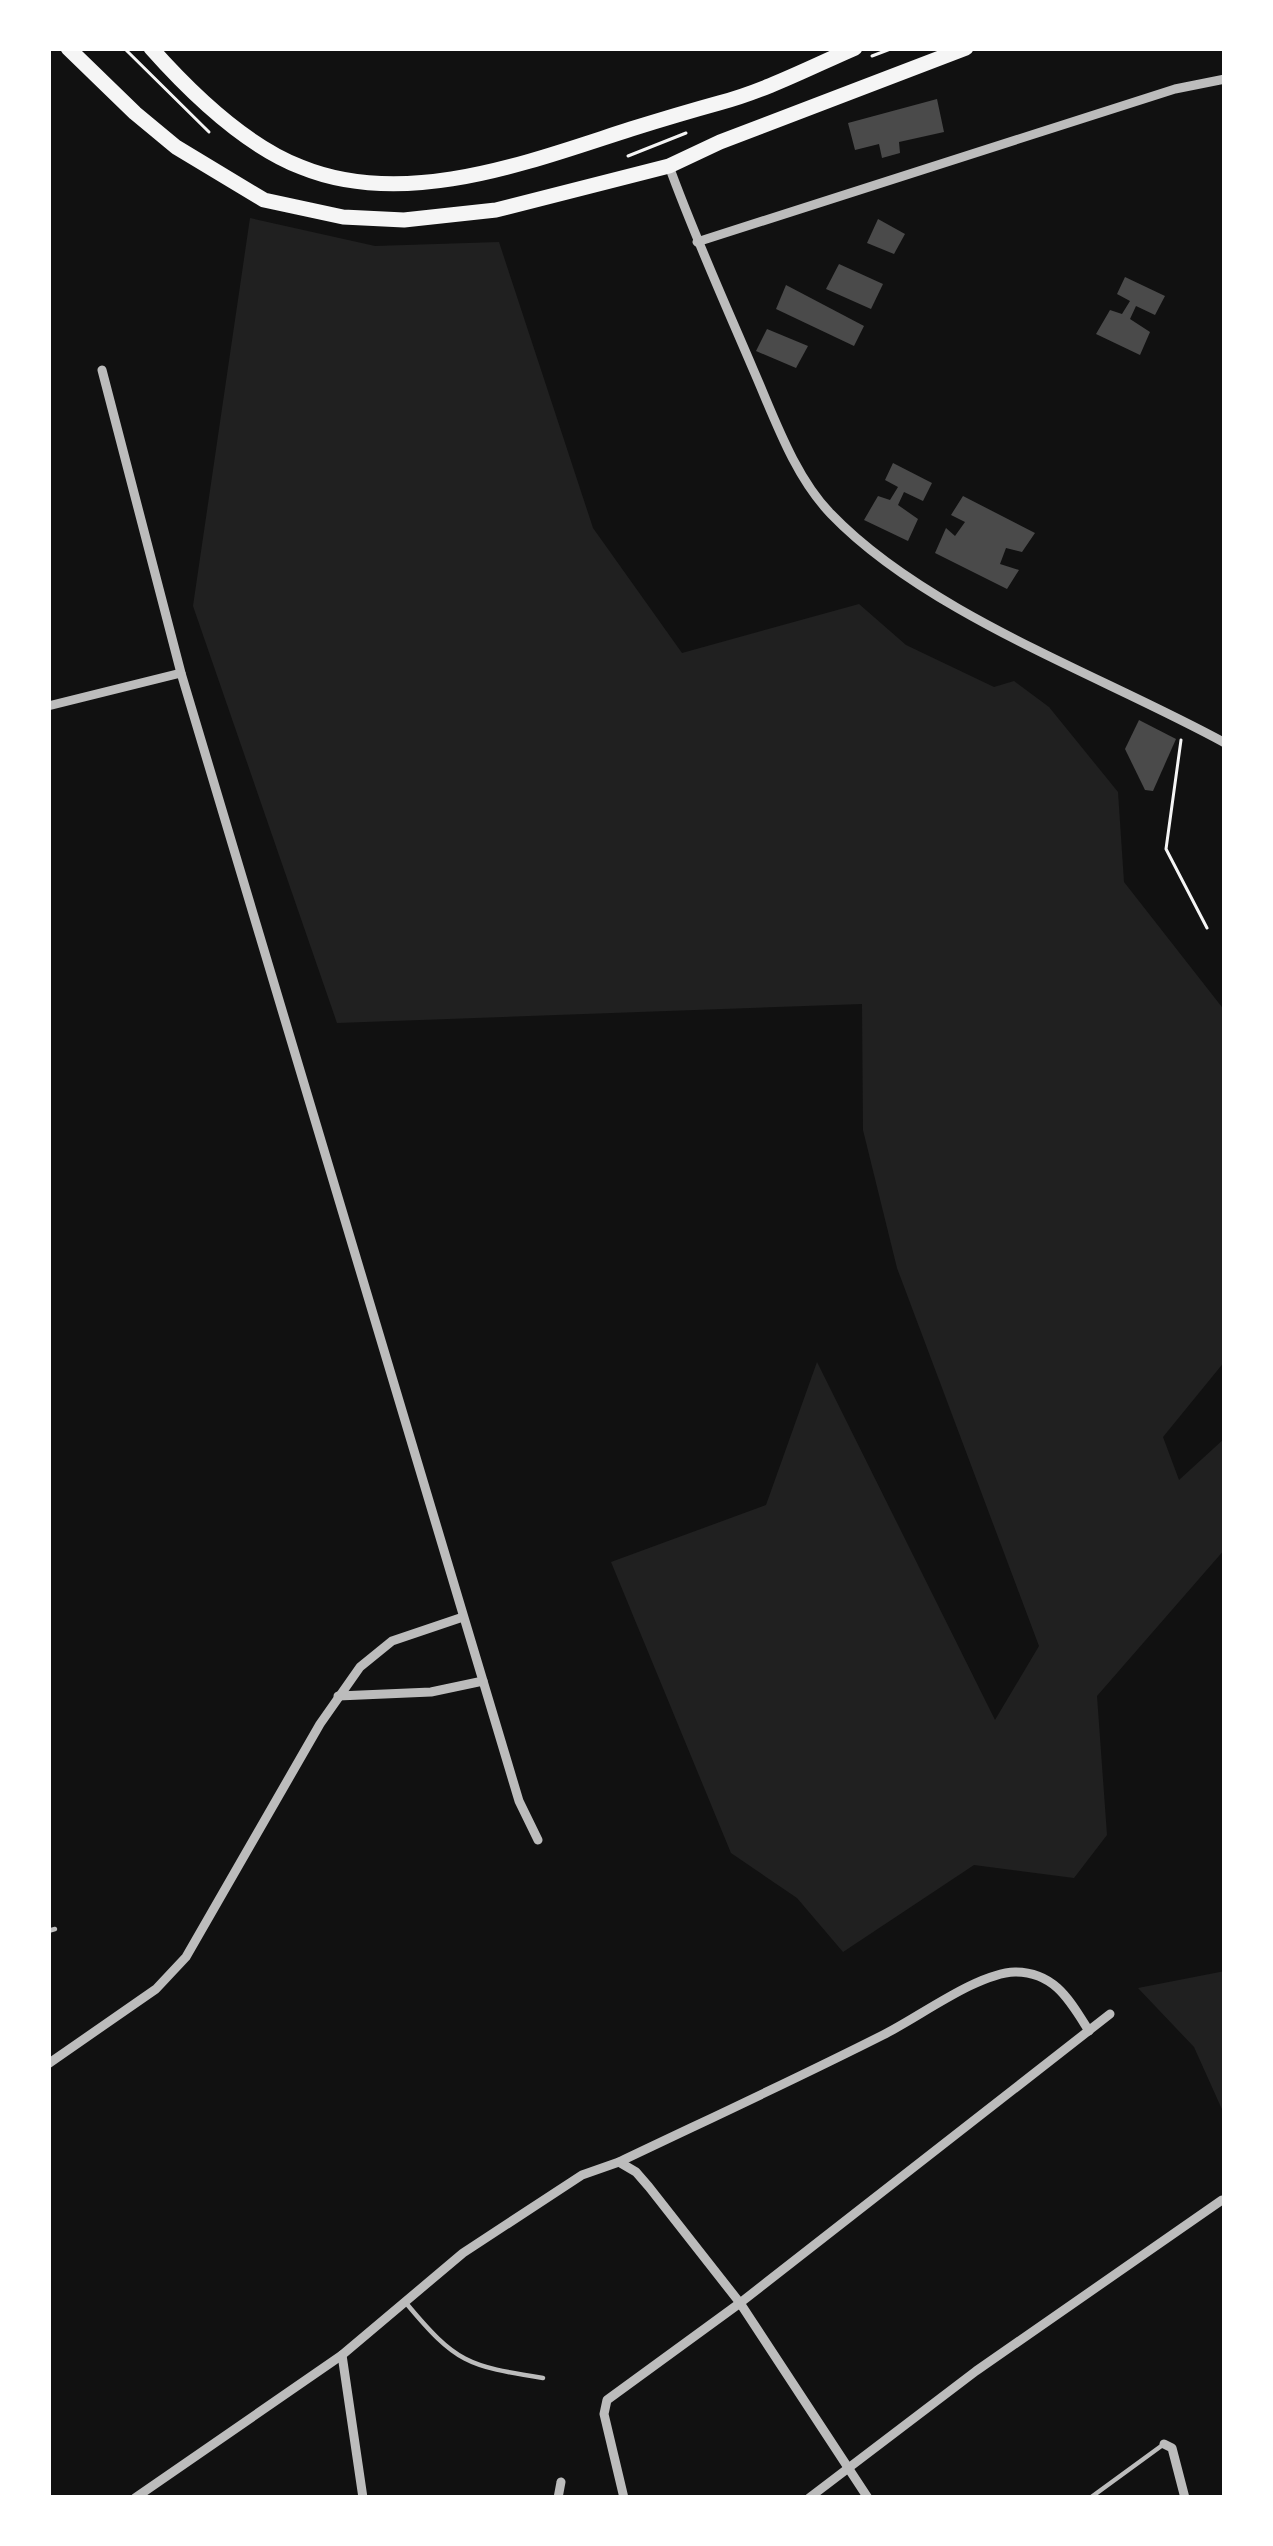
<svg xmlns="http://www.w3.org/2000/svg" width="1273" height="2546" font-family="Manrope,sans-serif">
	<style>
		.green { fill: #202020 }
		.building { fill: #4a4a4a }
		.lines { fill: none; stroke-linecap: round; stroke-linejoin: round }
		.path { stroke: #f5f5f5; stroke-width: 3 }
		.service { stroke: #bcbcbc; stroke-width: 4.5 }
		.minor { stroke: #bcbcbc; stroke-width: 9 }
		.primary { stroke: #f5f5f5; stroke-width: 15 }
	</style>
	<rect width="100%" height="100%" fill="#111"/>
	<g class="green">
		<polygon points="250,218 375,246 499,242 593,528 682,653 859,604 906,645 994,687 1014,681 1049,707 1118,792 1124,882 1225,1011 1225,1361 1163,1437 1179,1480 1225,1438 1225,1549 1097,1696 1107,1835 1074,1878 974,1865 843,1952 797,1898 731,1853 611,1562 766,1505 817,1362 995,1720 1039,1646 897,1268 863,1130 862,1004 337,1023 193,606"/>
		<polygon points="1225,1971 1225,2116 1194,2047 1138,1988"/>
	</g>
	<g class="building">
		<polygon points="937,99 944,132 899,142 900,153 882,158 879,144 855,150 848,123"/>
		<polygon points="878,219 905,234 894,254 867,243"/>
		<polygon points="839,264 883,284 871,309 826,289"/>
		<polygon points="1125,277 1165,296 1155,315 1136,306 1130,319 1150,332 1140,355 1096,334 1110,310 1122,314 1130,301 1117,294"/>
		<polygon points="786,285 864,326 854,346 776,309"/>
		<polygon points="767,329 808,346 796,368 756,351"/>
		<polygon points="893,463 932,483 923,501 904,492 898,505 918,519 908,541 864,520 878,496 890,500 898,487 885,480"/>
		<polygon points="963,496 1035,533 1022,552 1006,548 1000,564 1019,570 1007,589 935,553 946,528 955,536 965,522 951,515"/>
		<polygon points="1139,720 1176,739 1153,791 1145,790 1125,749"/>
	</g>
	<g class="lines">
		<g class="path">
			<polyline points="124,48 209,132"/>
			<polyline points="872,56 893,48"/>
			<polyline points="628,156 686,133"/>
			<polyline points="1181,740 1166,849 1207,928"/>
		</g>
		<g class="service">
			<polyline points="48,1931 55,1929"/>
			<path d="M 406,2303 C 456,2363 467,2366 543,2378"/>
			<polyline points="1090,2498 1164,2444"/>
		</g>
		<g class="minor">
			<path d="M 669,166 C 694,235 724,301 753,369 C 774,417 794,476 831,514 C 927,614 1103,676 1225,743"/>
			<polyline points="697,242 1175,89 1225,79"/>
			<polyline points="102,370 181,673 519,1801 538,1840"/>
			<polyline points="48,706 181,673"/>
			<polyline points="338,1696 431,1692 483,1681"/>
			<polyline points="48,2064 156,1989 186,1957 320,1724 360,1667 392,1641 463,1617"/>
			<polyline points="619,2162 636,2172 649,2187 740,2303 868,2498"/>
			<polyline points="342,2355 363,2498"/>
			<polyline points="1164,2444 1172,2448 1185,2498"/>
			<path d="M 135,2498 L 342,2355 L 463,2253 L 582,2175 L 619,2162 C 707,2120 796,2079 883,2035 C 918,2018 977,1973 1015,1972 C 1055,1972 1070,2001 1089,2031"/>
			<polyline points="558,2498 561,2482"/>
			<polyline points="624,2498 604,2414 607,2400 740,2303 1110,2014"/>
			<polyline points="809,2498 976,2371 1222,2200"/>
		</g>
		<g class="primary">
			<polyline points="68,48 135,113 176,147 264,200 343,217 404,220 496,210 669,166 720,142 966,48"/>
			<path d="M 151,48 C 191,93 244,145 301,167 C 406,210 531,161 631,129 C 660,120 690,111 719,103 C 765,91 811,67 855,48"/>
		</g>
	</g>
	<rect width="1273" height="2546" fill="none" stroke="#ffffff" stroke-width="102"/>
</svg>
